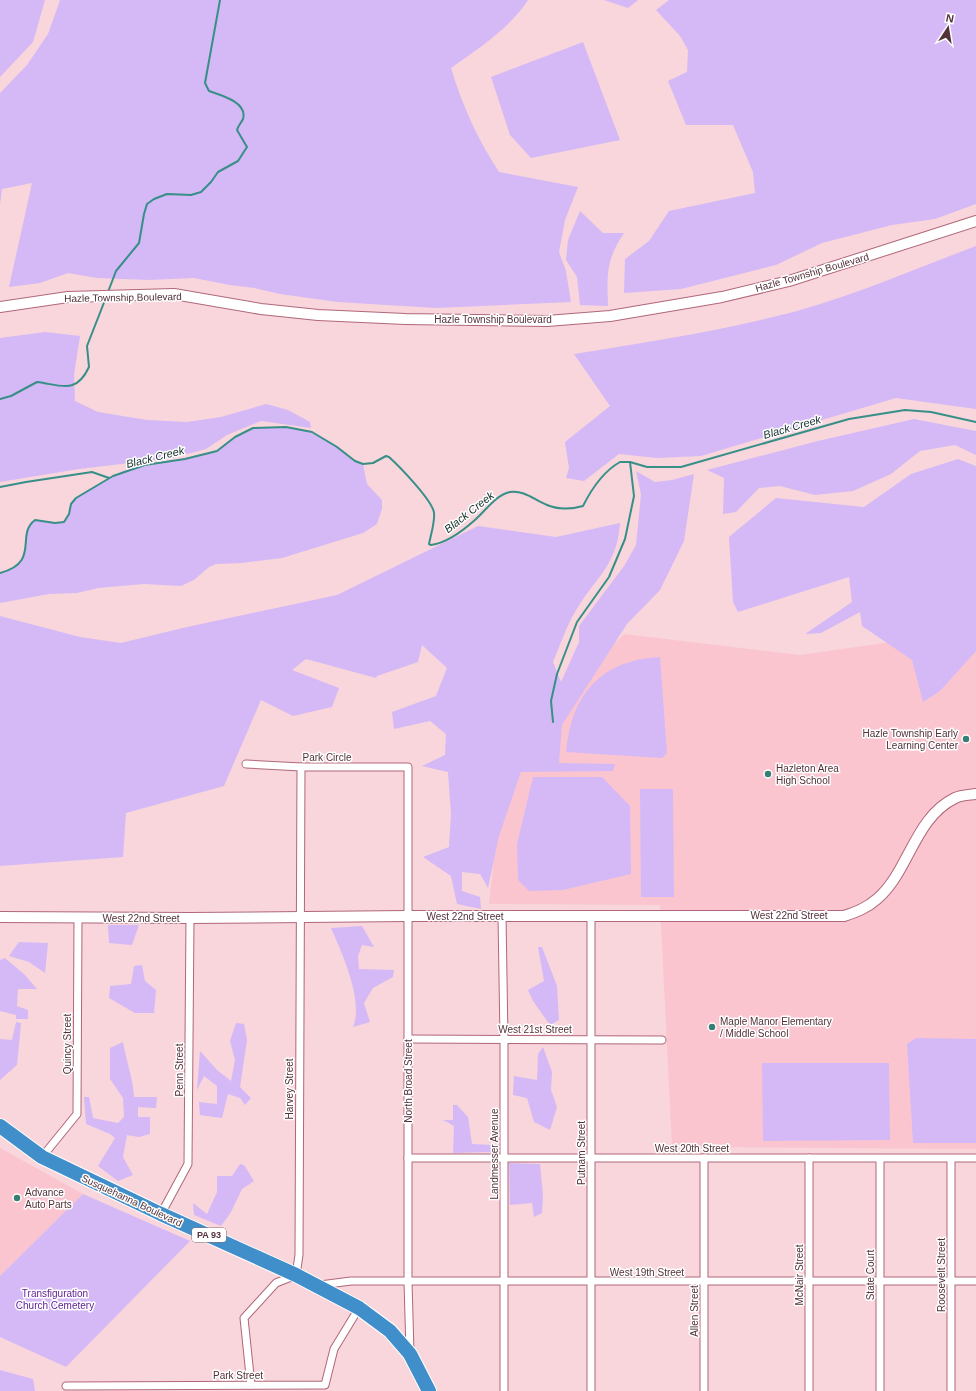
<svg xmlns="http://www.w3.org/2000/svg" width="976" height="1391" font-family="Arial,sans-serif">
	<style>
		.built { fill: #fbc5d0 }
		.green { fill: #d4b9f6 }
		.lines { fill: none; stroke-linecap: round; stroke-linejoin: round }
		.stream { stroke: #378f87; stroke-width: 2 }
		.street-casing { stroke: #b06779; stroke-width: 9 }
		.secondary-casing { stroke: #b06779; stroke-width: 12 }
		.highway-casing { stroke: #fff; stroke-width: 16 }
		.street { stroke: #fff; stroke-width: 7 }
		.secondary { stroke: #fff; stroke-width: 10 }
		.highway { stroke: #408eca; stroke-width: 14 }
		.poi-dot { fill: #377e75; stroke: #fff; stroke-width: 1.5 }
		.labels { text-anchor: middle; stroke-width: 3; stroke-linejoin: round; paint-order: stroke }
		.shield { fill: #fff; stroke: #866f74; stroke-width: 1 }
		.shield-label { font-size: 9px; font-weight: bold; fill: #523139 }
		.street-label { font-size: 10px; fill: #523139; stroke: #fff }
		.poi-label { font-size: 10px; fill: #523139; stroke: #fff; text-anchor: start }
		.park-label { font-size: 10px; fill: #602193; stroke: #fff }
		.water-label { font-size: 11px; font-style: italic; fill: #14302c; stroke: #fff }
	</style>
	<rect width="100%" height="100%" fill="#f8d6dc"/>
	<g class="built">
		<polygon points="976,630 976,1149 672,1147 660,905 489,904 502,789 539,757 567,693 624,634 800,655"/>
		<polygon points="0,1148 83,1194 0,1276"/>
	</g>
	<g class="green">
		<polygon points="0,0 45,0 33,42 0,77"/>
		<path d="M 60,0 L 528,0 C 509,29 479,48 451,68 C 463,107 477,138 499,172 L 578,187 L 565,220 L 559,252 L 566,271 L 571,302 L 436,308 L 338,302 L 280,294 L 254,288 L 230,285 L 194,278 L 149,280 L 97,278 L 68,273 L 40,283 L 9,287 L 32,183 L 2,189 L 0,205 L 0,93 L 27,65 L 48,34 Z"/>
		<polygon points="604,0 638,0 628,8"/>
		<polygon points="669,0 976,0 976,204 935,219 892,225 822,243 776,265 681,289 624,293 625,259 649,241 669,211 755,193 753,172 733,125 686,125 668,81 687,72 688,50 680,36 656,10"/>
		<polygon points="583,42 620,140 531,158 510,135 491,77"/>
		<path d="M 580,211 L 603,233 L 624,233 C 606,260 607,274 608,306 L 580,305 L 577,277 L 566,260 L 568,240 Z"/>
		<path d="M 976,246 L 976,409 L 896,398 L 701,456 L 657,458 L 619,454 L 584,481 L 566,478 L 569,468 L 565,442 L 610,406 L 574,354 C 641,343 708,333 773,317 C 843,301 909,271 976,246 Z"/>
		<polygon points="45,332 80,336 74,375 75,401 98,412 147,420 187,422 221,417 266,404 288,410 310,422 311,428 261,421 227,435 206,449 172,458 79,469 0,482 0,338"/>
		<polygon points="914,419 976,431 976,455 955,445 920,451 891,474 853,491 815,495 780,486 759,488 736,512 723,514 724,478 707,470 818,441"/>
		<path d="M 286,427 C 305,430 321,435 337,446 C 345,453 352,461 363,464 L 367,484 L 382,500 L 382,509 L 377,524 L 363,533 L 282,558 L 241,563 L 216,564 L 209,567 L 194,580 L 181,586 L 144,584 L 98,588 L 77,593 L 49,594 L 0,603 L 0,573 C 41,562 15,535 35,520 L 55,523 L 64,522 C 70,515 69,505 76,498 L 123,471 L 217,451 L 235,437 L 253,428 Z"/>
		<polygon points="958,459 976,466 976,651 940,691 923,702 912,660 862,626 860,612 821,633 805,634 852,602 849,577 738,612 733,602 729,537 776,498 864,507 911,474"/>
		<path d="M 636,471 L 655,482 L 672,480 L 694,474 L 684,541 L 660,590 L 627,624 L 562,725 L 559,763 L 615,764 L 613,771 L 521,772 L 499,836 L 488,888 L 480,874 L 462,872 L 462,891 L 480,897 L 481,909 L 457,904 L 451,876 L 423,857 L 449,847 L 451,814 L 448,772 L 422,766 L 445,755 L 446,734 L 430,721 L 394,729 L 392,712 L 436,696 L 447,668 L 422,645 L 418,662 L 377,676 L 376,678 L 306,659 L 292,670 L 339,688 L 332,707 L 293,716 L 261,700 L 224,786 L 126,813 L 123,857 L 0,866 L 0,616 L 80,637 L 121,643 L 187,627 L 337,595 L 478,526 L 556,537 L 620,523 C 617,567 595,577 575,612 C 566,627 560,646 553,662 L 561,682 L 579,642 L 579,626 L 624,566 L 636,545 L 641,494 Z"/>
		<path d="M 660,657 L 667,753 L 662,758 L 566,752 C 571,694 601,660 660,657 Z"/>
		<polygon points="533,777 602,777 630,806 631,874 563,890 529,891 518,880 517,844"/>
		<polygon points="640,789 673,789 674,897 641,897"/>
		<polygon points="108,925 139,925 132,945 109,943"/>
		<path d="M 362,926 L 374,947 L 362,945 L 358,956 L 359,969 L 394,970 L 393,977 L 373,988 L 364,1003 L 370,1022 L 353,1027 C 364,1001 342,953 331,928 Z"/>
		<polygon points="19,942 48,943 45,973 29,962 9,956"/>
		<polygon points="538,947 542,947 557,986 559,1020 550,1025 533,1001 528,990 544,981"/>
		<polygon points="5,958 25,975 37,989 18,989 17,1006 28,1010 28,1019 16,1019 16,1015 0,1011 0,960"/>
		<polygon points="142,965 145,981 156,990 154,1013 135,1013 109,998 110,986 131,984 134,966"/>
		<polygon points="16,1022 21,1023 17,1065 0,1080 0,1039 12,1040"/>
		<polygon points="236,1023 244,1024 247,1040 240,1087 251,1098 245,1105 240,1098 228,1094 222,1118 200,1115 199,1102 217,1104 217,1086 204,1076 197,1090 200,1051 217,1070 231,1081 235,1060 230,1041"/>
		<polygon points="916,1038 976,1039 976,1143 913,1143 907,1044"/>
		<path d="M 123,1042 C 126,1060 133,1078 134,1097 L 157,1097 L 156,1108 L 138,1107 L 138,1117 L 150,1117 L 150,1134 L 139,1137 L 127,1135 L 123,1157 L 133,1175 L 118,1181 L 98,1166 L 115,1138 L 110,1134 L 86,1124 L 84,1097 L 89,1097 L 93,1118 L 118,1123 L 124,1117 L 123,1098 L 110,1079 L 110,1048 Z"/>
		<polygon points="543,1047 552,1072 551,1090 557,1107 550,1130 534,1122 527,1098 513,1095 514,1076 537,1080 538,1054"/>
		<polygon points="762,1063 889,1063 890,1140 763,1141"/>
		<polygon points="453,1105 457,1105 468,1117 472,1144 493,1145 491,1152 453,1153 454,1126 443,1120 453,1120"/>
		<polygon points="509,1163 540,1164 543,1196 542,1213 534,1217 532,1203 510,1205"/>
		<polygon points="240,1164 244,1165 254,1181 242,1189 231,1212 221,1226 194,1215 193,1203 207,1214 217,1192 217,1176 232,1176"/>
		<polygon points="83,1194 190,1241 66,1367 0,1337 0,1276"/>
		<polygon points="0,1370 33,1379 35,1391 0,1391"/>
	</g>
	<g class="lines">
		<g class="stream">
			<path d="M 108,292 L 116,271 L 139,243 L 144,214 L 147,204 L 154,199 L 167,194 L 191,195 L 201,192 L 211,182 L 218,172 L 238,161 L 247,147 L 237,130 C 238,126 241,123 243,119 C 248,102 220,95 209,91 L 205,83 L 220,0"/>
			<path d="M 0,399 L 11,396 L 37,382 C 61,385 76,395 89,367 L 87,346 L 105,300"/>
			<polyline points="0,487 26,482 92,472 109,478"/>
			<path d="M 0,573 C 41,562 15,535 35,520 L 55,523 L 64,522 L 69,514 L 71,504 L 76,498 L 113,476 L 145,465 L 185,459 L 217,451 L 235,437 L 253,428 L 286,427 L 312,432 L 337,447 L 355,461 L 363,464 L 373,463 L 386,456 L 389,457 C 399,466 433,501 434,513 C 435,522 431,534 429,544 L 431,545 C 447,543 465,529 476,519 C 486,510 496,495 510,492 C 525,490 534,500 547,505 C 559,510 572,509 583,506 C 591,490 604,471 620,462 L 630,462 L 647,467 L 681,467 L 849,419 L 905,410 L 931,412 L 976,422"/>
			<polyline points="553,722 551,701 557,674 577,622 609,577 625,539 634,496 630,462"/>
		</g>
		<defs>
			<g id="street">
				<polyline points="246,764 301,767 408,767 408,1281 410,1353"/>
				<polyline points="502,916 504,1039 504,1391"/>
				<polyline points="591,916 591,1391"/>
				<polyline points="408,1039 662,1040"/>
				<polyline points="42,1157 77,1114 78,918"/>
				<polyline points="408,1158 976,1158"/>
				<polyline points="809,1158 809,1391"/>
				<polyline points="880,1159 880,1391"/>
				<polyline points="161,1214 188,1164 190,918"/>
				<polyline points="320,1285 351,1281 976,1281"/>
				<polyline points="251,1385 244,1318 276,1283 296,1275 299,1255 301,767"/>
				<polyline points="66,1386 325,1385 334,1349 359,1308"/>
				<polyline points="704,1391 704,1158"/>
				<polyline points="951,1391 951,1159"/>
			</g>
			<g id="secondary">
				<polyline points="0,307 68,297 174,294 261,309 318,315 405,319 547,321 610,316 722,297 789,281 976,221"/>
				<path d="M 0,917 L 190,918 L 408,916 L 844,916 C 856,912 867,908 877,899 C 909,872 914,818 955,798 C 961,795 969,795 976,794"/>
			</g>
			<polyline id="highway" points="0,1126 42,1157 161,1214 296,1275 359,1308 390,1331 410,1354 429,1391"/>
		</defs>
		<use href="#street" class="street-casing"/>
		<use href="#secondary" class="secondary-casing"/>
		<use href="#highway" class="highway-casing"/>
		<use href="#street" class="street"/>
		<use href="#secondary" class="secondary"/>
		<use href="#highway" class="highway"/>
	</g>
	<g class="poi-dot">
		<circle cx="966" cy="739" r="4"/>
		<circle cx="768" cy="774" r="4"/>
		<circle cx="712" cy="1027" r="4"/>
		<circle cx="17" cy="1198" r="4"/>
	</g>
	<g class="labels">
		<rect class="shield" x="192" y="1228" width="34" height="14" rx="3"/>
		<g class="shield-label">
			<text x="209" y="1238">PA 93</text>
		</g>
		<g class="street-label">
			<text transform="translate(812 272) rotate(-16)" y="4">Hazle Township Boulevard</text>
			<text transform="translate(123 297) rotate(-1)" y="4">Hazle Township Boulevard</text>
			<text x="493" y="323">Hazle Township Boulevard</text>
			<text x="327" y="761">Park Circle</text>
			<text x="789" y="919">West 22nd Street</text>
			<text x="465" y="920">West 22nd Street</text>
			<text x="141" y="922">West 22nd Street</text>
			<text x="535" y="1033">West 21st Street</text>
			<text transform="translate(67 1044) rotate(-90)" y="4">Quincy Street</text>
			<text transform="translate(179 1070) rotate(-90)" y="4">Penn Street</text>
			<text transform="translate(408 1081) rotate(-90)" y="4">North Broad Street</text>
			<text transform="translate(289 1089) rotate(-90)" y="4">Harvey Street</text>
			<text x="692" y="1152">West 20th Street</text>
			<text transform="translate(581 1153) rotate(-90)" y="4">Putnam Street</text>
			<text transform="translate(494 1154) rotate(-90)" y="4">Landmesser Avenue</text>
			<text transform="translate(132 1200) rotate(25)" y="4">Susquehanna Boulevard</text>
			<text x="647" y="1276">West 19th Street</text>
			<text transform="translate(799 1275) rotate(-90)" y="4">McNair Street</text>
			<text transform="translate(870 1275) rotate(-90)" y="4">State Court</text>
			<text transform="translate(941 1275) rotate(-90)" y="4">Roosevelt Street</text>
			<text transform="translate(694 1311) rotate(-90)" y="4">Allen Street</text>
			<text x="238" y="1379">Park Street</text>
		</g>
		<g class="poi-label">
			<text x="958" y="737" text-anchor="end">Hazle Township Early<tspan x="958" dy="12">Learning Center</tspan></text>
			<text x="776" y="772">Hazleton Area<tspan x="776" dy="12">High School</tspan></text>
			<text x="720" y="1025">Maple Manor Elementary<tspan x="720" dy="12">/ Middle School</tspan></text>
			<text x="25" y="1196">Advance<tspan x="25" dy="12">Auto Parts</tspan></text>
		</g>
		<g class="park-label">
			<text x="55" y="1297">Transfiguration<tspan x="55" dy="12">Church Cemetery</tspan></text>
		</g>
		<g class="water-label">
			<text transform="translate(792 427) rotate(-16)" y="4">Black Creek</text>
			<text transform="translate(155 457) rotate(-14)" y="4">Black Creek</text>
			<text transform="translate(469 512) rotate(-38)" y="4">Black Creek</text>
		</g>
	</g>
	<g transform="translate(948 28) rotate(12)" stroke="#ffffff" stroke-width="3" paint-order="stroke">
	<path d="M0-3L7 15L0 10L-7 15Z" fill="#523139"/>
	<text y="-6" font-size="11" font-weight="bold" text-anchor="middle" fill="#523139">N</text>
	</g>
</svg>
